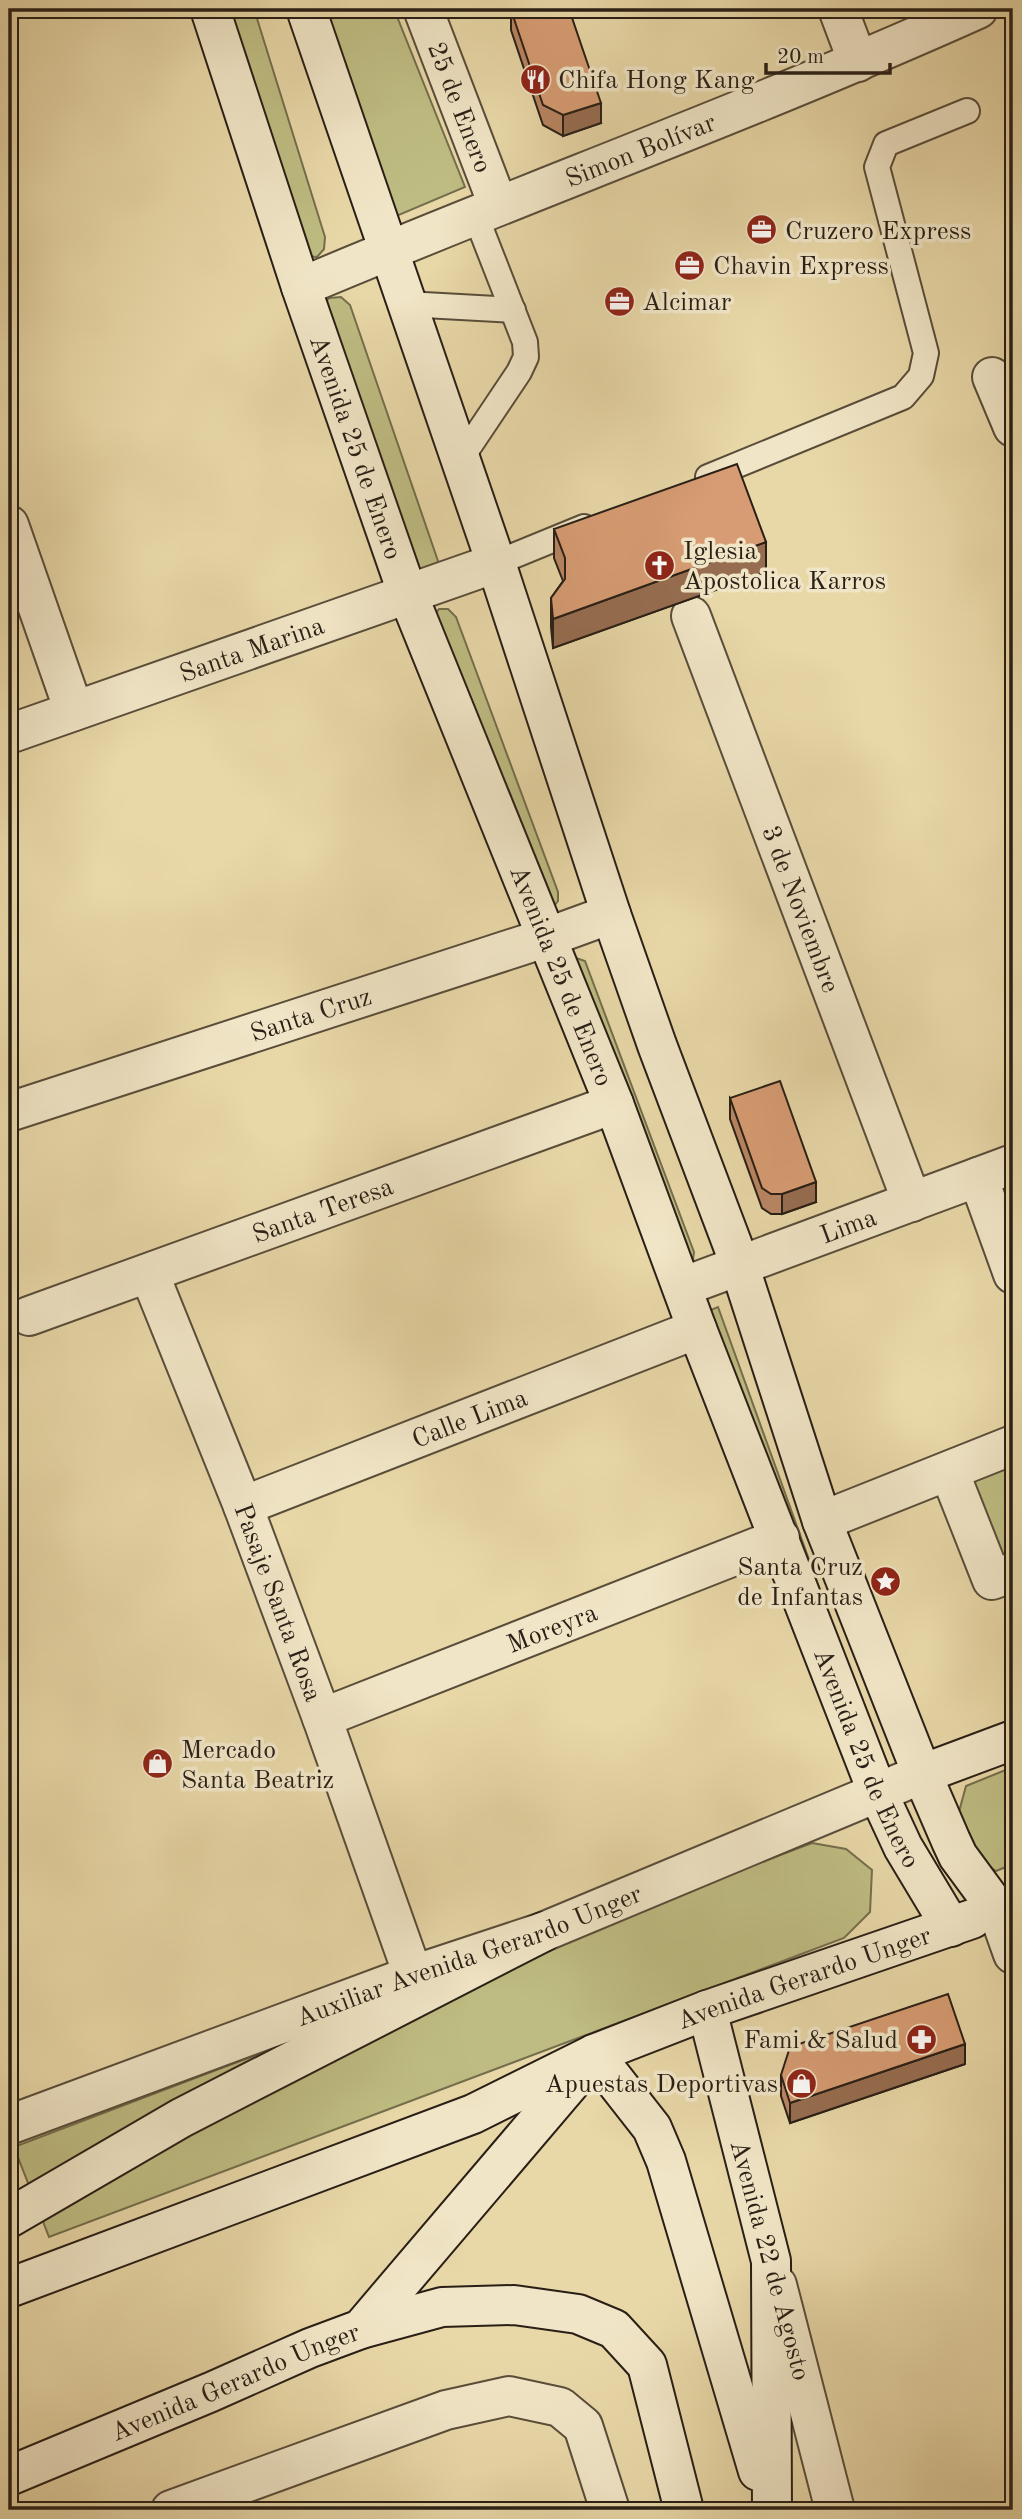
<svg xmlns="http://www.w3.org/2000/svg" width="1022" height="2519" font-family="'Old Standard TT',serif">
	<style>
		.green { fill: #bebc82; stroke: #746e4c; stroke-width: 2 }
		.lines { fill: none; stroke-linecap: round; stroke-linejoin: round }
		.service-casing { stroke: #594d3a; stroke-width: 28 }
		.minor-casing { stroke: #594d3a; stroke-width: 42 }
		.tertiary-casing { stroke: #594d3a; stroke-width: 42 }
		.secondary-casing { stroke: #291f16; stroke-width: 42 }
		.service { stroke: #f0e5c6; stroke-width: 24 }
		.minor { stroke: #f0e5c6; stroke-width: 38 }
		.tertiary { stroke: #f0e5c6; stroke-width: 38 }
		.secondary { stroke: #f0e5c6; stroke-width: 38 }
		.wall { fill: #b98663; stroke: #291f16; stroke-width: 2 }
		.shaded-wall { fill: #966d50; stroke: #291f16; stroke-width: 2 }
		.building { fill: #d79c73; stroke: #291f16; stroke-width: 2 }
		.labels { text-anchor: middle; stroke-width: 7; stroke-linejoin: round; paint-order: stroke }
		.poi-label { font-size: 26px; fill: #291f16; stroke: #f0e5c6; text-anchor: start }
		.street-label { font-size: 26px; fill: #291f16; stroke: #f0e5c6 }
	</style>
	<rect width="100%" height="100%" fill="#e8d7a7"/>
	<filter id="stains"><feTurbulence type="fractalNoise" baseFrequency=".00286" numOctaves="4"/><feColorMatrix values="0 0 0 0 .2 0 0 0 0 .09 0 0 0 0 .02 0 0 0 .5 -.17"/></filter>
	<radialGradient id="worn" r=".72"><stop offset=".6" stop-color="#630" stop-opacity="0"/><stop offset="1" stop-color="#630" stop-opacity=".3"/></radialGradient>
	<g class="green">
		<polygon points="218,9 254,9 325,237 324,249 317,257 306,256"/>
		<polygon points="315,9 394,9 465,187 387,220"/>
		<polygon points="341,297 350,305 438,561 436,569 420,577 322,306 329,298"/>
		<polygon points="439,609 448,609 456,617 558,892 558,901 554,906 434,615"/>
		<polygon points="576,958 585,961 694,1252 693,1260 689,1264"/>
		<polygon points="718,1307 861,1704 701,1314"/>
		<polygon points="1013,1457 1013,1572 953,1481"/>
		<polygon points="1013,1767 1013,1864 996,1871 951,1841 966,1786"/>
		<polygon points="812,1843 846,1849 872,1870 870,1912 844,1938 49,2237 14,2147"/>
	</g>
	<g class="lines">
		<defs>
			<g id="service">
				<polyline points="406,304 513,310"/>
				<polyline points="460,460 519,372 526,357 525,342 475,214"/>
				<polyline points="708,477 903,397 921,376 926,353 877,167 886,144 967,111"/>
				<polyline points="496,563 584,527"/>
			</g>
			<g id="minor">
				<path id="s1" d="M 423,9 L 498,205"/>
				<polyline points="838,9 858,62"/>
				<path id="s2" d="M 301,287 C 526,192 755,109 978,9"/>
				<polyline points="992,377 1013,427"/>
				<polyline points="9,525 74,711"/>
				<path id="s3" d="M 691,616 L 912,1202"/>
				<path id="s4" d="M 9,734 L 496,563"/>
				<path id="s5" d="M 9,1112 L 548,937 L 611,914"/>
				<polyline points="978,1177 1013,1274"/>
				<path id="s6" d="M 149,1273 L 243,1506 L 322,1718 L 413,1975"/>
				<path id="s7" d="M 682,1287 L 1013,1164"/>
				<path id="s8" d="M 29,1316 L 614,1104"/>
				<polyline points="949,1471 992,1580 1013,1572"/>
				<path id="s9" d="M 243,1506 L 697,1329"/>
				<polyline points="822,1521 1013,1445"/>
				<path id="s10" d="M 322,1718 L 780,1538"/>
				<polyline points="997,1909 1013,1954"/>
				<path id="s11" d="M 9,2125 L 413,1975 L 543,1932 L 922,1774"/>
			</g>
			<g id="tertiary">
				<polyline points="777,2285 835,2510"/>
				<polyline points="171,2510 446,2410 509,2396 560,2407 583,2426 610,2510"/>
			</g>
			<g id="secondary">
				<path id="s12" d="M 210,9 L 301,287 L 408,595 L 614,1104 L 697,1329 L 877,1791 L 903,1847 L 951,1927"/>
				<polyline points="306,9 496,563 611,914 657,1045 733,1246 822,1521 922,1774 951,1841 958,1856 997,1909"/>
				<polyline points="922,1774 1013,1740"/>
				<polyline points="707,2010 771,2261 772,2510"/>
				<polyline points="594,2054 652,2128 666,2161 758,2471"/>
				<polyline points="9,2218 181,2118 543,1932"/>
				<path id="s13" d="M 9,2288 L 473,2114 L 594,2054 L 707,2010 L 972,1919"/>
				<polyline points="361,2329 442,2307 514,2305 578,2314 614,2329 647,2365 684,2510"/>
				<path id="s14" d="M 9,2476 L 211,2392 L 310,2348 L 361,2329 L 584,2067"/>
			</g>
		</defs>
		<use href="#service" class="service-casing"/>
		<use href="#minor" class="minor-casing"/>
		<use href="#tertiary" class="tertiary-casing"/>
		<use href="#secondary" class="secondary-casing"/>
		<use href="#service" class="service"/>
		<use href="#minor" class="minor"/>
		<use href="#tertiary" class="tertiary"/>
		<use href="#secondary" class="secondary"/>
	</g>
	<g class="wall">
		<polygon points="511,10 601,123 563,136 543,125 511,30"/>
		<polygon points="554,529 766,572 553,648 551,627 551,598 563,581 554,558"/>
		<polygon points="730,1098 816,1202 782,1214 771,1214 762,1208 730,1119"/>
		<polygon points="965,2064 790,2123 781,2096 781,2075"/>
	</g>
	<g class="shaded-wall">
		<polygon points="601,103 601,123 563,136 563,115"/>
		<polygon points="766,542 766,572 553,648 553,619"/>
		<polygon points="816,1182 816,1202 782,1214 782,1194"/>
		<polygon points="965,2044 965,2064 790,2123 790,2103"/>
	</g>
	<g class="building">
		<polygon points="514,9 569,9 601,103 563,115 543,105 511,10"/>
		<polygon points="737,464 766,542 553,619 551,598 565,579 565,558 554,529"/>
		<polygon points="780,1081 816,1182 782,1194 771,1194 762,1188 730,1098"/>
		<polygon points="948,1994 965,2044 790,2103 781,2075 790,2047"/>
	</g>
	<defs>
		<symbol id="restaurant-disc" viewBox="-11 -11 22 22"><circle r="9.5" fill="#8f2418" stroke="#f0e5c6"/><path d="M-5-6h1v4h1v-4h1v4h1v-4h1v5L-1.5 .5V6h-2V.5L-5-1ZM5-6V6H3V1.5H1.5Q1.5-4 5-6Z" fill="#fff"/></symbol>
		<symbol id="office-disc" viewBox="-11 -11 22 22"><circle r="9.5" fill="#8f2418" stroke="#f0e5c6"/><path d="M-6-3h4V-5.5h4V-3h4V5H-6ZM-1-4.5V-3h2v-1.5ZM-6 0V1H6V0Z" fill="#fff"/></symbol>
		<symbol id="church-disc" viewBox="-11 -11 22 22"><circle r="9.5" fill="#8f2418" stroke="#f0e5c6"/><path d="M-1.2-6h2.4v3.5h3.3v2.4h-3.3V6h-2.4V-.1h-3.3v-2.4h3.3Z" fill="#fff"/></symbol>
		<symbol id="sight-disc" viewBox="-11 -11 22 22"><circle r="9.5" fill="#8f2418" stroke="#f0e5c6"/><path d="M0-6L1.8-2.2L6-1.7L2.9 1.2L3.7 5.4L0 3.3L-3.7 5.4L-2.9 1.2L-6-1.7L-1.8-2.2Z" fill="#fff"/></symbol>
		<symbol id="shop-disc" viewBox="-11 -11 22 22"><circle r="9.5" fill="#8f2418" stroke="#f0e5c6"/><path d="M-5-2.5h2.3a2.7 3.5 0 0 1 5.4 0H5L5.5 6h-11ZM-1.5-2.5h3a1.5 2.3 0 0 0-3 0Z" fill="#fff"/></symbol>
		<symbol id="pharmacy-disc" viewBox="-11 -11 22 22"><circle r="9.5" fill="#8f2418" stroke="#f0e5c6"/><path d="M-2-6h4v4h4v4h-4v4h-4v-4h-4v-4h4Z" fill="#fff"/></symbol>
	</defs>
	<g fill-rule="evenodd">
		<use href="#restaurant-disc" x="518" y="62" width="35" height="35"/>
		<use href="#office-disc" x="744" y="212" width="35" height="35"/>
		<use href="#office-disc" x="672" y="248" width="35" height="35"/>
		<use href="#office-disc" x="602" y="284" width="35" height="35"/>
		<use href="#church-disc" x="642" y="548" width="35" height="35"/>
		<use href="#sight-disc" x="868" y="1564" width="35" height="35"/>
		<use href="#shop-disc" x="140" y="1746" width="35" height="35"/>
		<use href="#pharmacy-disc" x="904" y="2022" width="35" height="35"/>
		<use href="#shop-disc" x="784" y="2066" width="35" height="35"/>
	</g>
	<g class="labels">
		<g class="poi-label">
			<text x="558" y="88">Chifa Hong Kang</text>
			<text x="785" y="239">Cruzero Express</text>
			<text x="713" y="274">Chavin Express</text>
			<text x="642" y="310">Alcimar</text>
			<text x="683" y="559">Iglesia<tspan x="683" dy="30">Apostolica Karros</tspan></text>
			<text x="863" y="1575" text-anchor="end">Santa Cruz<tspan x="863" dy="30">de Infantas</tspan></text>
			<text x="181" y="1758">Mercado<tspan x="181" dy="30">Santa Beatriz</tspan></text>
			<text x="898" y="2048" text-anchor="end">Fami &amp; Salud</text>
			<text x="778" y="2092" text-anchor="end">Apuestas Deportivas</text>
		</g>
		<g class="street-label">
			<text dy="9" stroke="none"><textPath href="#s1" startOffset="105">25 de Enero</textPath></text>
			<text dy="9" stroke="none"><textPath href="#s2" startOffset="366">Simon Bolívar</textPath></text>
			<text dy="9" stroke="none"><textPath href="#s12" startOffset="462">Avenida 25 de Enero</textPath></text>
			<text dy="9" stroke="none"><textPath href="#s4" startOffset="257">Santa Marina</textPath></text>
			<text dy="9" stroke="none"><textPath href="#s3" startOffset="313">3 de Noviembre</textPath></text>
			<text dy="9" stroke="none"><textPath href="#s12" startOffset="1029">Avenida 25 de Enero</textPath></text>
			<text dy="9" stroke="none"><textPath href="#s5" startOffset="317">Santa Cruz</textPath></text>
			<text dy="9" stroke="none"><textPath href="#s8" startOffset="312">Santa Teresa</textPath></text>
			<text dy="9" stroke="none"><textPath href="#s7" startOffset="177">Lima</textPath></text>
			<text dy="9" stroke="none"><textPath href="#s9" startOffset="243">Calle Lima</textPath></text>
			<text dy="9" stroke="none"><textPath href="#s6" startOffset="354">Pasaje Santa Rosa</textPath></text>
			<text dy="9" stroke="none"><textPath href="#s10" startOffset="247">Moreyra</textPath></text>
			<text dy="9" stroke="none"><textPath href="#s12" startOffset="1869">Avenida 25 de Enero</textPath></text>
			<text dy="9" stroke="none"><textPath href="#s11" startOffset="490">Auxiliar Avenida Gerardo Unger</textPath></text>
			<text dy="9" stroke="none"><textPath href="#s13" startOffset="854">Avenida Gerardo Unger</textPath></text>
			<text transform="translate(771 2260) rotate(75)" y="9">Avenida 22 de Agosto</text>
			<text dy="9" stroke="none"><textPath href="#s14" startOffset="245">Avenida Gerardo Unger</textPath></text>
		</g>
	</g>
	<rect width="1022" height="2519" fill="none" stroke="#e8d7a7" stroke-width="35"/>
	<rect x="10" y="10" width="1001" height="2498" fill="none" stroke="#291f16" stroke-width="3.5"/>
	<rect x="18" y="18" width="987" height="2484" fill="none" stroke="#291f16" stroke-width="2"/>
	<path d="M766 63v10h124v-10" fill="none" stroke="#291f16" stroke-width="3.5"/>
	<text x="777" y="63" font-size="21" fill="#291f16" stroke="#f0e5c6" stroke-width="5" paint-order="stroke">20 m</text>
	<rect width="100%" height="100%" filter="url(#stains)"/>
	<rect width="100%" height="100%" fill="url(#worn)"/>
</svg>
